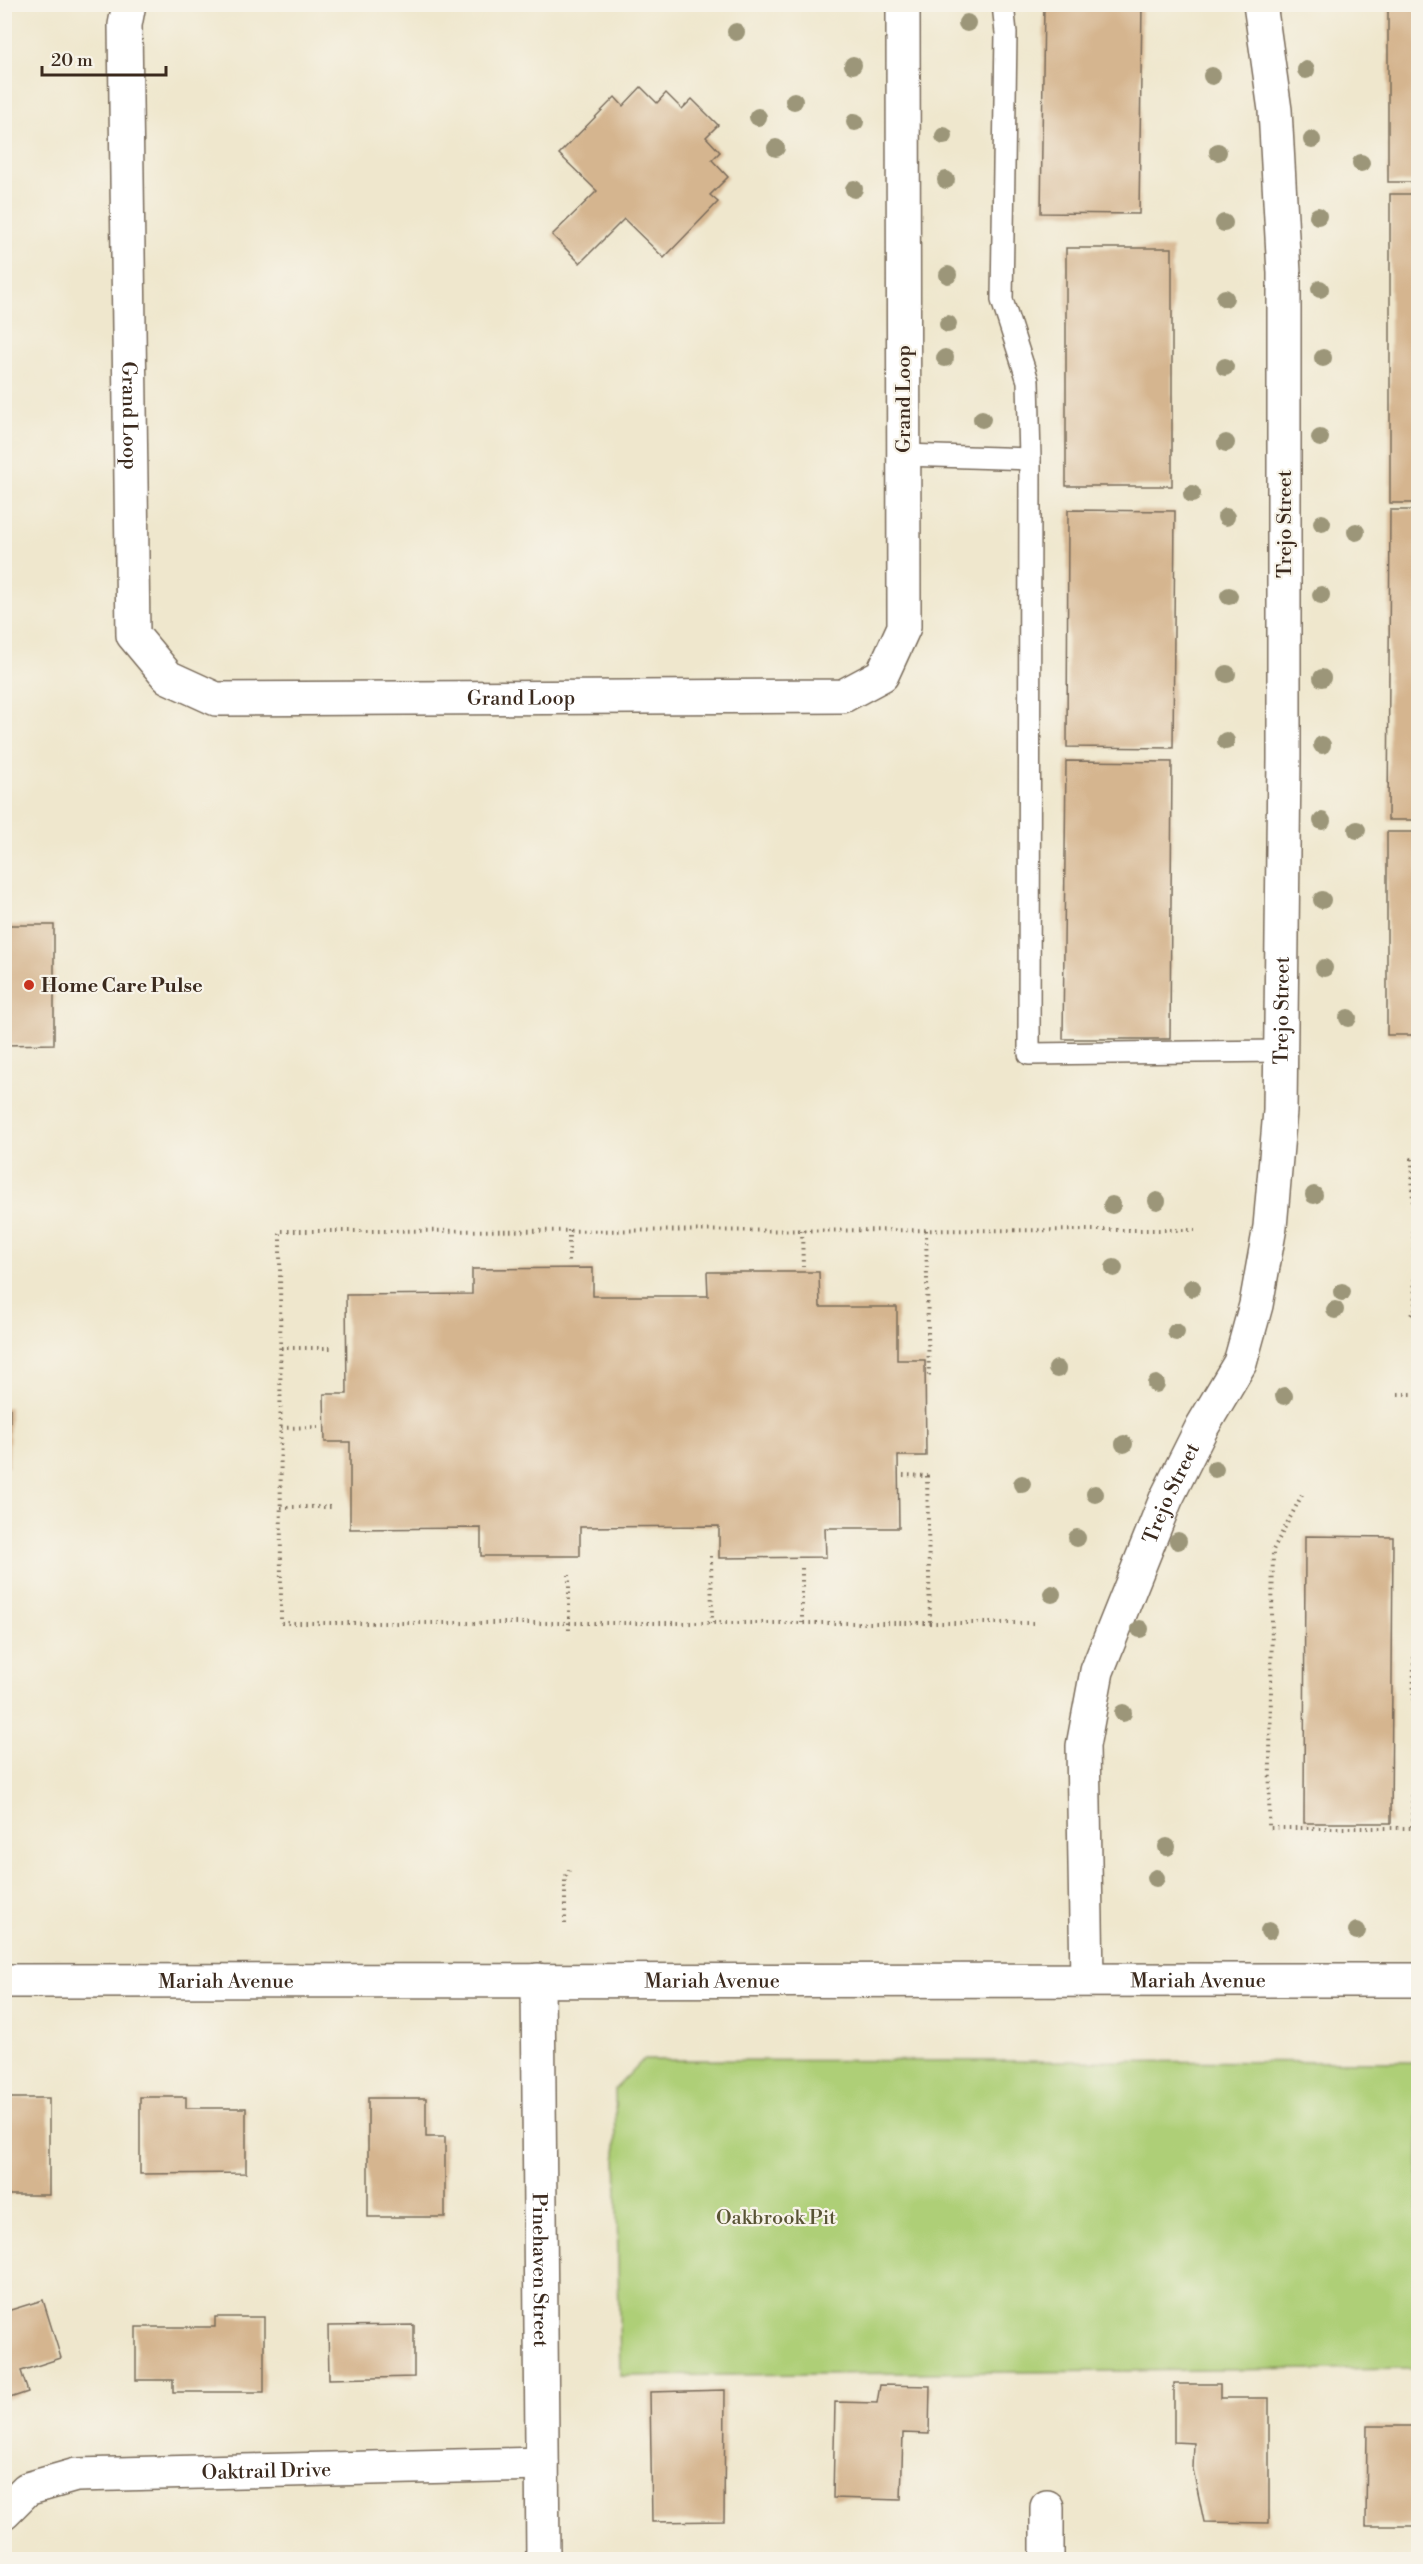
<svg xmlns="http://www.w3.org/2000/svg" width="1423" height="2564" font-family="'Libre Bodoni',serif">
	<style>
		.green { fill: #aecf77; stroke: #747c4a; stroke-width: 1.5 }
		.building { fill: #d5b58f }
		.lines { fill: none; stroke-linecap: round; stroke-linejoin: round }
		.lane-casing { stroke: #7a6c5b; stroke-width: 24 }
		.street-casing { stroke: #7a6c5b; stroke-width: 36 }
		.path { stroke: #7a6c5b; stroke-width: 4; stroke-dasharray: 1.5 4.5; stroke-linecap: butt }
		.lane { stroke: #fff; stroke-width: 21 }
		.street { stroke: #fff; stroke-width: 33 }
		.tree { fill: #9c9679 }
		.poi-dot { fill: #c8321e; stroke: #f7f3e8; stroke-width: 2 }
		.labels { text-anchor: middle; stroke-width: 4.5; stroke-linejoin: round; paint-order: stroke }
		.street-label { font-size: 20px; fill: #3b2a1e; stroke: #f7f3e8 }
		.poi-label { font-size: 20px; font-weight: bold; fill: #3b2a1e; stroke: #f7f3e8; text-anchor: start }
		.park-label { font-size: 20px; fill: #585334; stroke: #f7f3e8 }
	</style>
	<rect width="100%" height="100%" fill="#f7f3e8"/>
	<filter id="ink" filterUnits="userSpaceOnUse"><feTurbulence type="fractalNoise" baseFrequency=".0167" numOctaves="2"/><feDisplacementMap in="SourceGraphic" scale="12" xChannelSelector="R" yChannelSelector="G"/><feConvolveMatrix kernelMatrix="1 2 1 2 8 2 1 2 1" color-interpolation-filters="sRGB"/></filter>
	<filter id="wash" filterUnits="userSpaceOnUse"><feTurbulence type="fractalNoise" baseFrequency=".008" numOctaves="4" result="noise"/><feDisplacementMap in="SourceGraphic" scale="24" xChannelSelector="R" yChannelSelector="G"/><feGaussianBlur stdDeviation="1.35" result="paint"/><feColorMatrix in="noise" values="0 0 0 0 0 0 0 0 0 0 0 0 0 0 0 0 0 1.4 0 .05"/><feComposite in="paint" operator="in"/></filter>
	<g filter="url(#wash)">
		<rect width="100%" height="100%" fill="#efe7cd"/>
		<polygon class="green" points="643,2060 1418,2062 1418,2368 620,2376 615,2089"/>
		<g id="blocks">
			<g class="building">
				<polygon points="1044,4 1142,4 1139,214 1041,213"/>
				<rect x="1388" y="4" width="30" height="178"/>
				<polygon points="641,87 657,103 666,93 682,109 692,99 718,125 706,137 720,152 712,160 728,177 710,195 718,202 664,258 624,219 580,263 552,235 597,191 559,154 615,97 623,106"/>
				<rect x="1390" y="194" width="28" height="309"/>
				<rect x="1066" y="248" width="106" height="238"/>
				<polygon points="1068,510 1175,511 1173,748 1067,747"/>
				<polygon points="1390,510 1418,510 1418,820 1388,820"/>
				<polygon points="1066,761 1172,762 1170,1039 1063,1039"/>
				<rect x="1387" y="832" width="31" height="203"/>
				<polygon points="4,925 54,925 54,1044 4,1045"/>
				<polygon points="593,1268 593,1296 708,1296 707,1272 819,1272 820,1307 897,1307 897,1360 925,1360 926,1456 898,1456 899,1528 825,1528 826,1557 719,1558 719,1526 580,1527 580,1556 481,1556 481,1528 350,1529 350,1442 325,1442 324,1394 347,1394 346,1295 472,1294 472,1269"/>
				<polygon points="4,1407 10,1407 9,1467 4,1467"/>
				<polygon points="1305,1536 1393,1537 1391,1823 1304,1823"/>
				<polygon points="140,2097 186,2097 186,2108 246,2108 246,2173 140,2174"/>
				<polygon points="6,2098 49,2098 49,2195 4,2195"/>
				<polygon points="368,2098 426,2098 426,2137 445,2137 445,2217 368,2217"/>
				<polygon points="43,2300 61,2358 21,2371 28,2392 4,2400 4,2312"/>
				<polygon points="215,2317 264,2317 264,2392 173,2392 173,2380 136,2380 136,2327 215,2327"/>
				<polygon points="414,2325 414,2377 329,2379 328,2326"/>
				<polygon points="1174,2384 1220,2384 1220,2398 1269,2398 1269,2523 1204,2522 1193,2469 1194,2443 1174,2442"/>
				<polygon points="880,2385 930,2386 929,2434 903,2433 901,2500 833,2498 835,2402 877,2403"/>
				<polygon points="725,2390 724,2521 652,2522 650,2392"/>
				<polygon points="1367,2426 1418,2426 1418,2526 1366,2526"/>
			</g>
		</g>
	</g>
	<g filter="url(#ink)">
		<use href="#blocks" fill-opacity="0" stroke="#7a6c5b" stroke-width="1.5"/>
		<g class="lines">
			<defs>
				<g id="lane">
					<polyline points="903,455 1030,459 1028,381 1002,300 1006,33 1003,4"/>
					<polyline points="1030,459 1029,1054 1280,1051"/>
				</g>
				<g id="street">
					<path id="s1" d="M 129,4 L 125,25 L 133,635 L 168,677 L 216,699 L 843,696 L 882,675 L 904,627 L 903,4"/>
					<path id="s2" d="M 1087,1979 L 1083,1746 L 1097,1671 L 1166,1499 L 1202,1427 L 1240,1363 L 1256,1305 L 1270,1227 L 1280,1111 L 1284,759 L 1284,273 L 1275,110 L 1260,4"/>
					<path id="s3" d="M 538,1980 L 543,2560"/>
					<path id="s4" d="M 4,1981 L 1418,1980"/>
					<polyline points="1047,2507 1047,2560"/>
					<path id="s5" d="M 4,2512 L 27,2489 L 76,2475 L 542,2464"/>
				</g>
			</defs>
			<use href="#lane" class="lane-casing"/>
			<use href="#street" class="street-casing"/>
			<g class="path">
				<polyline points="569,1230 569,1265"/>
				<polyline points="802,1230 803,1267"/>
				<polyline points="926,1230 929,1379"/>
				<polyline points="1411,1315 1415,1309 1412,1159 1418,1159"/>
				<polyline points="281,1348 331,1348"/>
				<polyline points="1398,1394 1417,1394 1412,1828"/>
				<polyline points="281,1428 318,1427"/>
				<polyline points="903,1475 927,1476 930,1623"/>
				<polyline points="1302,1495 1273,1550 1269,1828 1418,1828"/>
				<polyline points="281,1507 332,1507"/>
				<polyline points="711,1556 712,1623"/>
				<polyline points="802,1568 802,1623"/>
				<polyline points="1033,1623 281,1623 280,1231 1195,1230"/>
				<polyline points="569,1630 569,1575"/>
				<polyline points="565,1924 565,1878 569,1870"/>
			</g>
			<use href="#lane" class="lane"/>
			<use href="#street" class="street"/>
		</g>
		<g class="tree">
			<circle cx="967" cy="23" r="9"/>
			<circle cx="736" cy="32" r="9"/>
			<circle cx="853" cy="65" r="9"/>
			<circle cx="1306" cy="70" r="9"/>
			<circle cx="1212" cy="76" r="9"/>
			<circle cx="794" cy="101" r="9"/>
			<circle cx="758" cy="117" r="9"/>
			<circle cx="855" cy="122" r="9"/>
			<circle cx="944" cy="136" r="9"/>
			<circle cx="1312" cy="140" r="9"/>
			<circle cx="776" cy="148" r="9"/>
			<circle cx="1218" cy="152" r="9"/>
			<circle cx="1361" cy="163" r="9"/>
			<circle cx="946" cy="180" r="9"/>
			<circle cx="854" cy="189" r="9"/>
			<circle cx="1318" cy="216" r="9"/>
			<circle cx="1224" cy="223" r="9"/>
			<circle cx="948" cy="275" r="9"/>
			<circle cx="1320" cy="289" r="9"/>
			<circle cx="1225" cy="298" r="9"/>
			<circle cx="948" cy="324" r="9"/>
			<circle cx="945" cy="358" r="9"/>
			<circle cx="1323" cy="358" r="9"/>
			<circle cx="1225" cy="367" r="9"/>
			<circle cx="982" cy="419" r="9"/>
			<circle cx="1320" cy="438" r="9"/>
			<circle cx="1226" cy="443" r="9"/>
			<circle cx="1192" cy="494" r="9"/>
			<circle cx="1226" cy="517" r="9"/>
			<circle cx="1322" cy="523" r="9"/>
			<circle cx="1356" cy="532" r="9"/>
			<circle cx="1321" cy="595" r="9"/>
			<circle cx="1229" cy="596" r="9"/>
			<circle cx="1227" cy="674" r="9"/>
			<circle cx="1322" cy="678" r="9"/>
			<circle cx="1226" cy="741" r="9"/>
			<circle cx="1322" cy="745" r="9"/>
			<circle cx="1322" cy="821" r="9"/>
			<circle cx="1357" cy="830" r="9"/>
			<circle cx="1322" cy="900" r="9"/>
			<circle cx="1324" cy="968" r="9"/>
			<circle cx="1348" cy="1018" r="9"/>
			<circle cx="1314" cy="1195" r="9"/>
			<circle cx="1157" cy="1201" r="9"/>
			<circle cx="1112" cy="1205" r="9"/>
			<circle cx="1114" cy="1268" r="9"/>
			<circle cx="1192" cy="1288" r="9"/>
			<circle cx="1342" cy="1292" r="9"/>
			<circle cx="1335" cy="1310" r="9"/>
			<circle cx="1176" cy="1332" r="9"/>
			<circle cx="1057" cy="1369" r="9"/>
			<circle cx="1156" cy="1384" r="9"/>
			<circle cx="1284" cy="1396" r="9"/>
			<circle cx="1124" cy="1444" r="9"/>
			<circle cx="1215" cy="1469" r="9"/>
			<circle cx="1022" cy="1484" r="9"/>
			<circle cx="1095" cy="1494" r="9"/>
			<circle cx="1077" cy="1538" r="9"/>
			<circle cx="1178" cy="1541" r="9"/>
			<circle cx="1052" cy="1594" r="9"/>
			<circle cx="1140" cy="1629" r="9"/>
			<circle cx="1123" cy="1713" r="9"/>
			<circle cx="1167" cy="1847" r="9"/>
			<circle cx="1156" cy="1878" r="9"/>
			<circle cx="1269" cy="1931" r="9"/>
			<circle cx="1357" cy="1931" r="9"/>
		</g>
	</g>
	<circle class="poi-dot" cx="29" cy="985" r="6"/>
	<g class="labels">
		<g class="street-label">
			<text transform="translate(903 399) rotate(-90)" y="7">Grand Loop</text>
			<text dy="7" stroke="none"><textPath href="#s1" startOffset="412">Grand Loop</textPath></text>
			<text transform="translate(1284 524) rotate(-90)" y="7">Trejo Street</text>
			<text dy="7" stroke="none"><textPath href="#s1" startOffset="1044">Grand Loop</textPath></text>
			<text dy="7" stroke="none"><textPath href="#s2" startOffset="1006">Trejo Street</textPath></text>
			<text dy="7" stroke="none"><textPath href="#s2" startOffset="502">Trejo Street</textPath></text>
			<text dy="7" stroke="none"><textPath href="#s4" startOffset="1194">Mariah Avenue</textPath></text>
			<text dy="7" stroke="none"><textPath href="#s4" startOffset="708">Mariah Avenue</textPath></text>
			<text dy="7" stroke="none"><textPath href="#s4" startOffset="222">Mariah Avenue</textPath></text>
			<text dy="7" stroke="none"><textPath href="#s3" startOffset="290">Pinehaven Street</textPath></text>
			<text dy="7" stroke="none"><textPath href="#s5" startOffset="274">Oaktrail Drive</textPath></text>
		</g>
		<g class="poi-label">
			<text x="41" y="992">Home Care Pulse</text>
		</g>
		<g class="park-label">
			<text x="776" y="2224">Oakbrook Pit</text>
		</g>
	</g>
	<rect width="1423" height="2564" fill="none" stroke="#f7f3e8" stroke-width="24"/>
	<path d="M42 66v9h124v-9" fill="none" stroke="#3b2a1e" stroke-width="3"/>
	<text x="51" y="66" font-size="18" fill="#3b2a1e" stroke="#f7f3e8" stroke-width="4.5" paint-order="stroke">20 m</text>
</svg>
